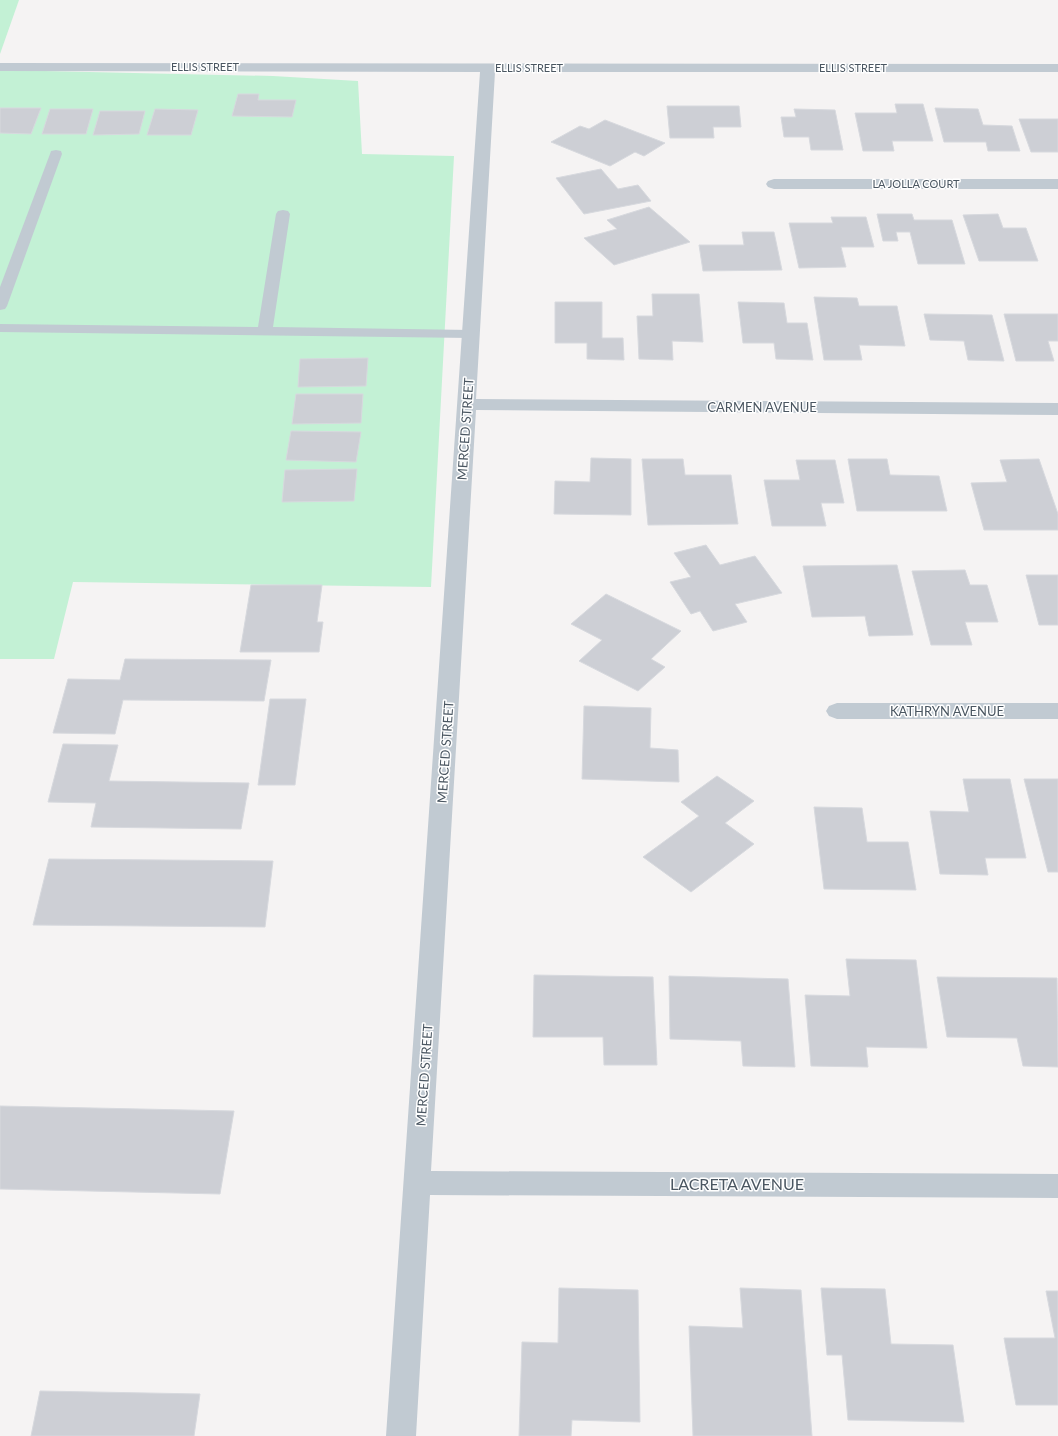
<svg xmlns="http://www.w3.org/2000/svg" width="1058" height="1436" font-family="Lato,sans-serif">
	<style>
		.green { fill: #c3f1d5 }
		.building { fill: #cdcfd5; stroke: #d7d9de }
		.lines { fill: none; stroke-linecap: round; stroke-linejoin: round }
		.service { fill: #c1cad2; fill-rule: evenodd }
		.minor { fill: #c1cad2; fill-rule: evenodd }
		.labels { text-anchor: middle; stroke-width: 3; stroke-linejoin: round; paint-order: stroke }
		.far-street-label { font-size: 11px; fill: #4a5661; stroke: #fff }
		.street-label { font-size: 13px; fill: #4a5661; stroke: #fff }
		.near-street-label { font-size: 16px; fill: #4a5661; stroke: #fff }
	</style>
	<rect width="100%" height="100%" fill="#f5f3f3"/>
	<g class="green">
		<polygon points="0,0 19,0 0,54"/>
		<polygon points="0,70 273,76 358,81 362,154 454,156 431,587 73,582 54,659 0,659"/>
	</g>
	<g class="building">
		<polygon points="238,94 259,94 258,100 296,100 292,117 232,116"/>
		<polygon points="895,104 923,104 933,141 892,141 894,151 863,151 855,113 897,113"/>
		<polygon points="667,106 739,106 741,127 713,127 714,138 670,138"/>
		<polygon points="0,108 41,108 31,134 0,133"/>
		<polygon points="935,108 978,109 983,125 1012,126 1020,151 988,151 986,142 944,142"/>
		<polygon points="50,109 93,109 86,134 42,134"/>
		<polygon points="155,109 198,110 191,135 147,135"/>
		<polygon points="794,109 835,110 843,150 811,150 809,137 784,137 781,117 796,117"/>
		<polygon points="100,111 145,111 139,134 93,135"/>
		<polygon points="1019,119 1058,119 1058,152 1031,152"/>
		<polygon points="605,120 665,143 644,156 635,152 610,166 551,142 580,126 589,129"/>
		<polygon points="601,169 618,189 638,185 651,201 584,214 556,178"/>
		<polygon points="649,207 690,242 614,265 584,238 617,229 607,220"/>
		<polygon points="877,214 912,214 914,220 952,220 965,264 918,264 910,232 896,232 898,241 883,241"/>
		<polygon points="998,214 1003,228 1026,228 1038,261 979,261 963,215"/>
		<polygon points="831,217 866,217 874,247 841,247 846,267 799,268 789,223 833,223"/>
		<polygon points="742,232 774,232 782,270 703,271 699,245 744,245"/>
		<polygon points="652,294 699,294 703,342 672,341 673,360 639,359 637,316 653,316"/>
		<polygon points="814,297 857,298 859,306 897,306 905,346 859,345 862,360 824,360"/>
		<polygon points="555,302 602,302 602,338 623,338 624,360 587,359 587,343 555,343"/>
		<polygon points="738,302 784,303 787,323 807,323 813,360 776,359 774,343 743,343"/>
		<polygon points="924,314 992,315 1004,361 968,360 964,341 930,340"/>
		<polygon points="1004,314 1058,314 1058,341 1048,341 1054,361 1016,361"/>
		<polygon points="368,358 366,386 298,387 300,359"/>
		<polygon points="296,394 363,394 361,423 292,424"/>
		<polygon points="291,431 361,432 356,462 286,460"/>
		<polygon points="591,458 631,459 631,515 554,514 555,481 590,482"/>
		<polygon points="642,459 683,459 685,475 731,475 738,524 648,525"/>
		<polygon points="848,459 887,459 890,475 939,476 947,511 857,511"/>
		<polygon points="1039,459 1058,514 1058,530 984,530 971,483 1007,482 1000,460"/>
		<polygon points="796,460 835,460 844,503 821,503 826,526 772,526 764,480 800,480"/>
		<polygon points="357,469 354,501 282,502 285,470"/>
		<polygon points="706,545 720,565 755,556 782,593 735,604 747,622 713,631 700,611 691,614 670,582 691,577 674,553"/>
		<polygon points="897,565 913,635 869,636 865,616 812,617 803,566"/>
		<polygon points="965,570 970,585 987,585 998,622 965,622 972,645 931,645 912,571"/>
		<polygon points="1026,575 1058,575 1058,625 1039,625"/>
		<polygon points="251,585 322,585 317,622 323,622 319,652 240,652"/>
		<polygon points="606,594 681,631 651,659 665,667 638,691 579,661 602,640 571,624"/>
		<polygon points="125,659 271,660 264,701 123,700 115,734 53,733 68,679 120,680"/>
		<polygon points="270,699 306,699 295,785 258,785"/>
		<polygon points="584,706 651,708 650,748 678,750 679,782 582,779"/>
		<polygon points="63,744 118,745 109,781 249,783 241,829 91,827 96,803 48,802"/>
		<polygon points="717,776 754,801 725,823 754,844 691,892 643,857 699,816 681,802"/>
		<polygon points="963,779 1010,779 1026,858 985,858 988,875 940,874 930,811 969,812"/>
		<polygon points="1024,779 1058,779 1058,872 1048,872"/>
		<polygon points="814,807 862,808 867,842 908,842 916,890 824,889"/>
		<polygon points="49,859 273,861 265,927 33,925"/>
		<polygon points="846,959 916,960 927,1048 866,1047 868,1067 811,1066 805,995 850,996"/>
		<polygon points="534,975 653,977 657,1065 604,1065 603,1037 533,1037"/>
		<polygon points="669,976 788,979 795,1067 743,1066 741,1041 670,1039"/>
		<polygon points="937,977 1057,978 1058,1067 1023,1066 1017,1038 947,1037"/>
		<polygon points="0,1106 234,1111 220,1194 0,1189"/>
		<polygon points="559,1288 638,1290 640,1422 572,1420 571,1436 519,1436 522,1342 558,1343"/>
		<polygon points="740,1288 801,1290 812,1436 693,1436 689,1326 743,1328"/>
		<polygon points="821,1288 885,1289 891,1344 953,1345 964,1422 848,1420 842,1355 827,1355"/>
		<polygon points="1046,1291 1058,1291 1058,1405 1016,1405 1004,1338 1055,1338"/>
		<polygon points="40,1391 200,1394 194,1436 31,1436"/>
	</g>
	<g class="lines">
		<g class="service">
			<polygon points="56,150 61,151 62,154 7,306 5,309 0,310 0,287 50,154 51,151"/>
			<polygon points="283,210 288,211 290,214 273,327 471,330 476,331 478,334 476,337 471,338 0,332 0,324 258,327 276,214 278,211"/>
		</g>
		<g class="minor">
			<polygon points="0,63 1058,64 1058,72 495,72 476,399 1058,403 1058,415 476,410 431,1171 1058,1174 1058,1198 430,1195 416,1436 386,1436 480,72 0,71"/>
			<polygon points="774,179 1058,179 1058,189 774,189 768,187 766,184 768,181"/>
			<polygon points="837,703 1058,703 1058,719 837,719 829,716 826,711 829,706"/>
		</g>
	</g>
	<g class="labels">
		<g class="far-street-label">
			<text x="205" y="71">ELLIS STREET</text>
			<text x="529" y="72">ELLIS STREET</text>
			<text x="853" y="72">ELLIS STREET</text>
			<text x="916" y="188">LA JOLLA COURT</text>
		</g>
		<g class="street-label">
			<text x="762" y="412">CARMEN AVENUE</text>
			<text transform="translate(465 429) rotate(-86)" y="5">MERCED STREET</text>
			<text x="947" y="716">KATHRYN AVENUE</text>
			<text transform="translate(445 752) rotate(-86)" y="5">MERCED STREET</text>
			<text transform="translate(424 1075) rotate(-86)" y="5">MERCED STREET</text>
		</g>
		<g class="near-street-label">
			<text x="737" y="1190">LACRETA AVENUE</text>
		</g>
	</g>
</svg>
